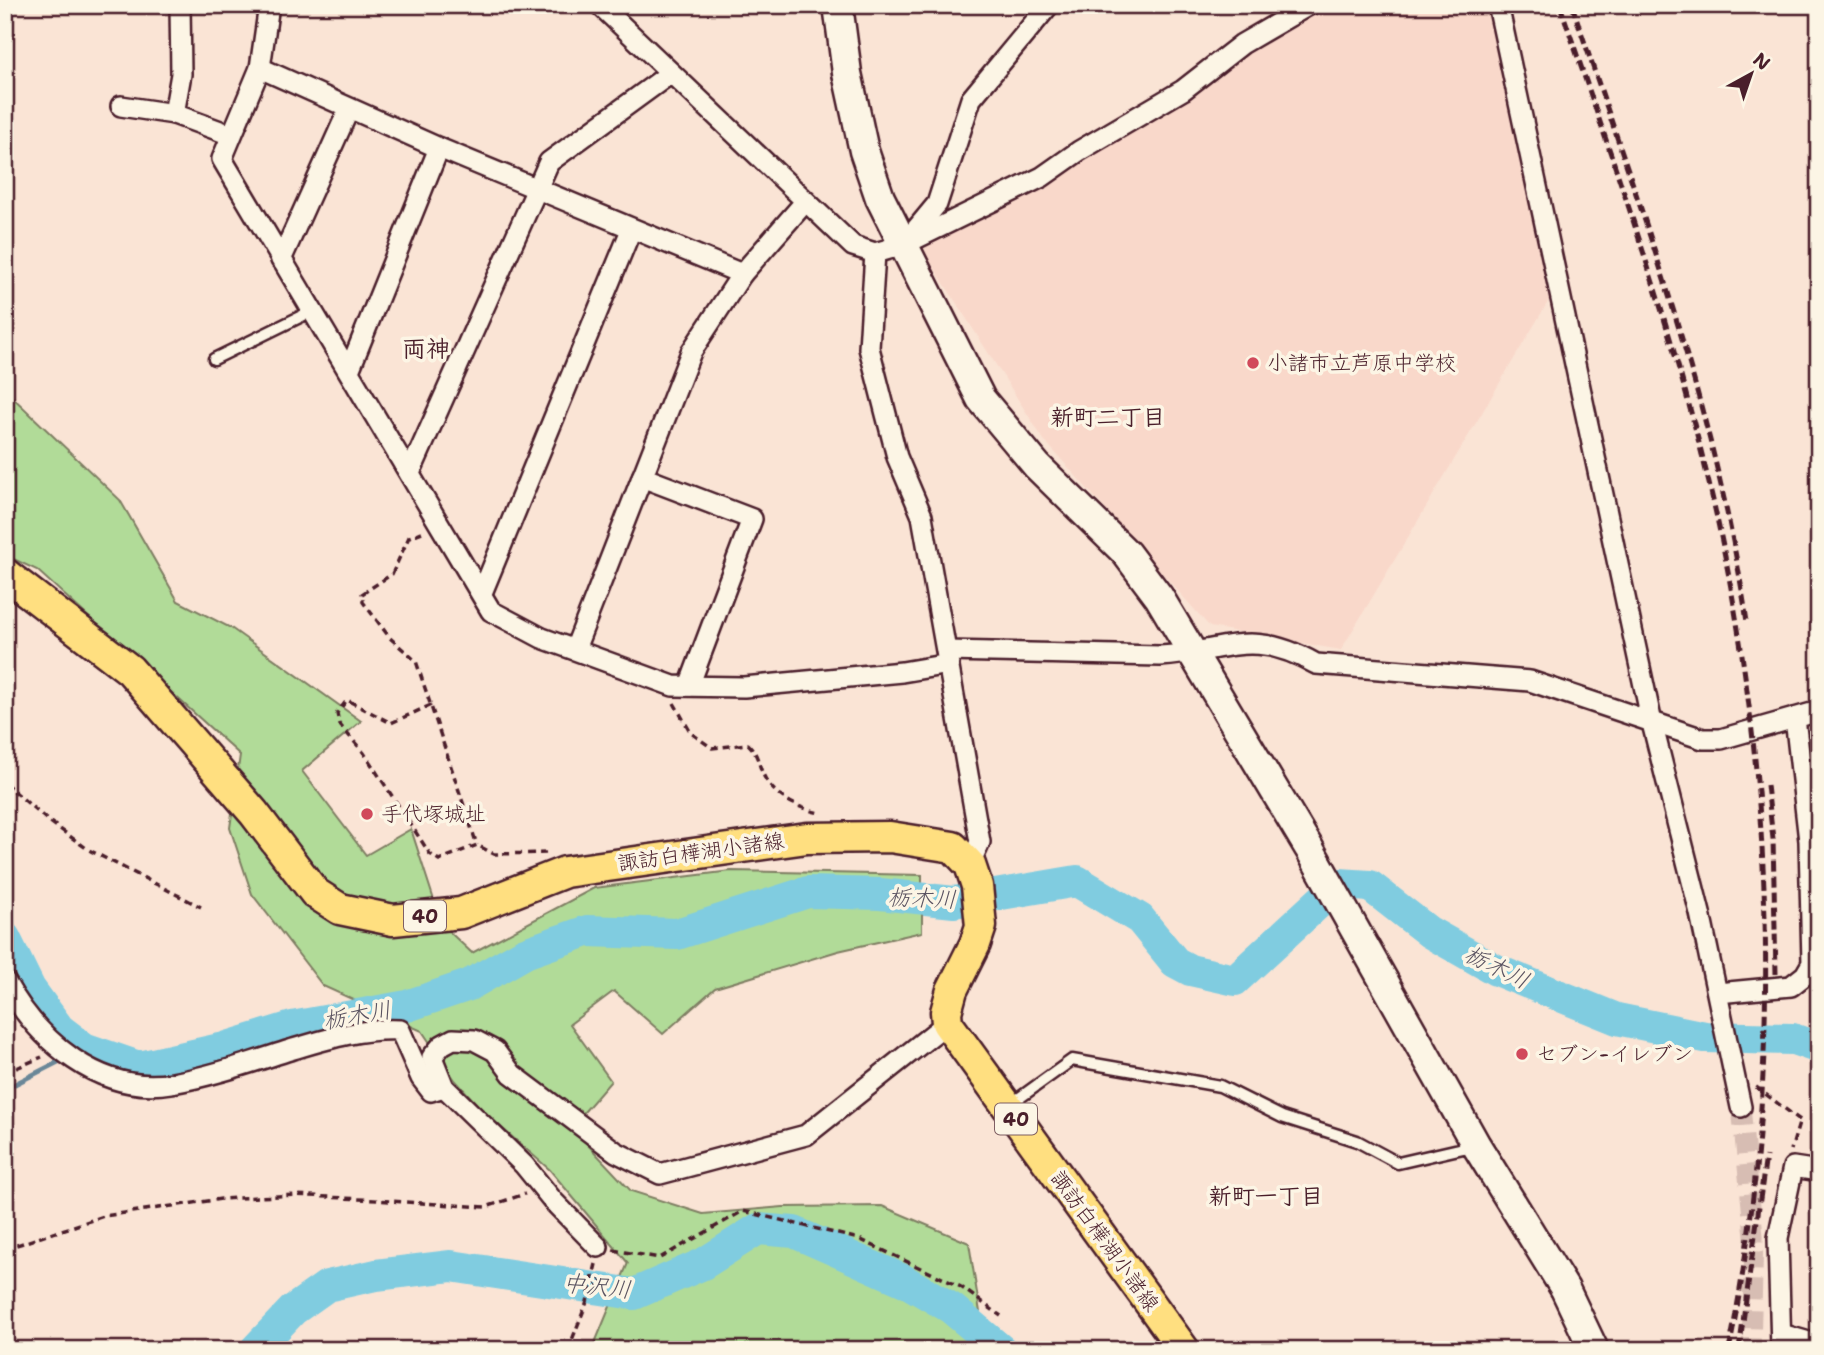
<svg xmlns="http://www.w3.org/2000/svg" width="1824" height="1355" font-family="'Shantell Sans','Klee One',sans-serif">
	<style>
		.built { fill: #f9d8ca }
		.green { fill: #b1db98; stroke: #7e7d62; stroke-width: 2 }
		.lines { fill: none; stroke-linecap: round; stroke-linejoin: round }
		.stream { stroke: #6a8798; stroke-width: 5 }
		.river { stroke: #80cce0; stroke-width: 32 }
		.street-tunnel { stroke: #d7bdb3; stroke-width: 19; stroke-dasharray: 19 10; stroke-linecap: butt }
		.lane-casing { stroke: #4a1f2b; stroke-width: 15 }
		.street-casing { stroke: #4a1f2b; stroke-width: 24 }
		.secondary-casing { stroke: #4a1f2b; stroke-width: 33 }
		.primary-casing { stroke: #4a1f2b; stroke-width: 35 }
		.path { stroke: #4a1f2b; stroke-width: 3.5; stroke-dasharray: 7 5; stroke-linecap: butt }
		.lane { stroke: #fcf5e5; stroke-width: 10 }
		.street { stroke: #fcf5e5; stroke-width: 19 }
		.secondary { stroke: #fcf5e5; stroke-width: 28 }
		.primary { stroke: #ffdf80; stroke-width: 30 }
		.rail { stroke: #4a1f2b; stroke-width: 5; stroke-dasharray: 10 5; stroke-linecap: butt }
		.poi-dot { fill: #d1495b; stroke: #fcf5e5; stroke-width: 2.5 }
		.labels { text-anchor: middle; stroke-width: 7; stroke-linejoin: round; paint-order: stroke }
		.shield { fill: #fcf5e5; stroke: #7f5f63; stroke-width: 2 }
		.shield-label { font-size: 19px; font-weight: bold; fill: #4a1f2b }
		.poi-label { font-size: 21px; fill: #4a1f2b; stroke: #fcf5e5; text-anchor: start }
		.street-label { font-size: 21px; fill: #4a1f2b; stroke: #fcf5e5 }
		.neighbourhood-label { font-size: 23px; font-weight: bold; fill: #4a1f2b; stroke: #fcf5e5 }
		.water-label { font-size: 23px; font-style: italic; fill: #5a5361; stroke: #fcf5e5 }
		.quarter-label { font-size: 24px; font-weight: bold; fill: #4a1f2b; stroke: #fcf5e5 }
	</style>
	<rect width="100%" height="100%" fill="#fae4d5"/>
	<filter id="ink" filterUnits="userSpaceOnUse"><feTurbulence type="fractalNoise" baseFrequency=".0143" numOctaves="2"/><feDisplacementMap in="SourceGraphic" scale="14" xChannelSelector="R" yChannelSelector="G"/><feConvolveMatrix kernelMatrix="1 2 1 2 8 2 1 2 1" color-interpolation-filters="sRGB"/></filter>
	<g filter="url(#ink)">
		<polygon class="built" points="1309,5 1498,5 1558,285 1341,650 1210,627 1044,440 922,249 903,245 1079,151"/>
		<polygon class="green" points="5,390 120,500 178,601 231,628 361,721 302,771 366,855 411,829 442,925 472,953 594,888 731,871 922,875 922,932 838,951 715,988 663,1034 614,991 570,1024 611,1081 571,1127 631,1191 703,1214 783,1207 882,1206 969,1243 986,1350 592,1350 628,1263 550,1170 486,1114 455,1080 422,1031 323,986 252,894 230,828 240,755 37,570 5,555"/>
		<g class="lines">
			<polyline class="stream" points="5,1089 66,1058"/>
			<g class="river">
				<polyline points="5,938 30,989 59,1029 84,1048 139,1067 224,1048 292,1027 407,1006 469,985 525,953 587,931 677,934 808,892 880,894 954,902 1077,881 1140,919 1175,962 1190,970 1235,980 1339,884 1370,886 1429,932 1496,970 1617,1019 1705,1037 1793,1039 1819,1048"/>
				<polyline points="255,1350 293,1310 327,1286 376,1275 451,1266 634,1294 703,1264 758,1229 794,1232 905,1281 951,1308 1001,1350"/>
			</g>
			<polyline class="street-tunnel" points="1741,1107 1754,1236 1751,1350"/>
			<defs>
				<g id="lane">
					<polyline points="214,359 312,311"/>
					<polyline points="1011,1104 1072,1060 1220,1086 1282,1117 1357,1141 1398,1163 1472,1146"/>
				</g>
				<g id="street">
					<polyline points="269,5 260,68 222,159 491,611 542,638 673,686 744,687 902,672 949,664"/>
					<polyline points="600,5 853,246 875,253 903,245 1042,177 1079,151 1183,90 1242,44 1309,5"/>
					<polyline points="1498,5 1652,723 1700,913 1741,1107"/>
					<polyline points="260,68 439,148 742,274"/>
					<polyline points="121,106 174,114 231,135"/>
					<polyline points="174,114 181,74 180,5"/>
					<polyline points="908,239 937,204 971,99 1049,5"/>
					<polyline points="875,253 869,348 897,457 922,516 980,842 970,865"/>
					<polyline points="281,260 349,109"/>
					<polyline points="349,371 439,148"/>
					<polyline points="410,473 549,162 671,73"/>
					<polyline points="642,477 752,519 689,686"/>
					<polyline points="482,593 631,230"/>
					<polyline points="575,649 691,352 742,274 805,202"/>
					<path d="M 947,651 L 1160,656 C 1228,652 1250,627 1316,664 L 1530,681 L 1703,739 L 1721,739 L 1819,711"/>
					<path d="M 5,981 C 38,1041 99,1095 172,1083 C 212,1076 252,1062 290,1050 C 327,1039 361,1028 400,1030 L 421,1078 L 431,1091 L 444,1087"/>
					<polyline points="1718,993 1791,986 1805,975 1812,963 1809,841 1795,718"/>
					<polyline points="598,1247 554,1202 524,1165 444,1087 432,1057 442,1045 453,1039 474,1040 495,1051 512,1074 616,1152 660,1174 806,1135 947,1023"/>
					<polyline points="1781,1334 1819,1345"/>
					<polyline points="1781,1350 1778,1238 1793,1167 1819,1171"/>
				</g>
				<polyline id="secondary" points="838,5 847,73 864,151 880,198 981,399 1037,466 1126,553 1159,597 1309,848 1476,1145 1565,1289 1594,1350"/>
				<polyline id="primary" points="5,574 130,670 254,813 315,893 340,909 393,920 461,913 565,872 807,838 890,837 953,847 970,865 977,886 981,926 975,944 952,990 946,1012 947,1023 1184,1350"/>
			</defs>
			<use href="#lane" class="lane-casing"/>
			<use href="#street" class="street-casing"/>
			<use href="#secondary" class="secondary-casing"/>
			<use href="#primary" class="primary-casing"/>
			<g class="path">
				<polyline points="422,532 409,537 392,574 362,594 363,602 390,638 416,661 477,845"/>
				<path d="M 674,703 L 691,733 L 712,748 L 748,744 C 759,754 758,766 765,778 C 775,797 800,809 820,813"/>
				<polyline points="431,705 391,723 347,700 337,713 339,724 364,753 430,854 439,860 477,845 494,854 547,853"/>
				<polyline points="5,783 46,819 89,850 201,907"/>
				<polyline points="5,1073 42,1057"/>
				<polyline points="1756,1087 1800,1120 1791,1150"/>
				<polyline points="5,1249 104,1216 221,1199 296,1195 486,1207 525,1194"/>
				<polyline points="613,1250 660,1258 743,1211 859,1239 961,1287 1001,1316"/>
				<polyline points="568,1350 587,1302 596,1264"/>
			</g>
			<use href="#lane" class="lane"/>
			<use href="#street" class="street"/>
			<use href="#secondary" class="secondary"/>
			<use href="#primary" class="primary"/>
			<g class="rail">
				<path d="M 1560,5 C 1625,196 1695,389 1731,588 C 1776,838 1779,1100 1729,1350"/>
				<path d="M 1572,5 C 1640,207 1716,411 1747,622"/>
				<polyline points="1767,785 1773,839 1776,974"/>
				<polyline points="1739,1350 1766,1156"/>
			</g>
		</g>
	</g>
	<g class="poi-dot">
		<circle cx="1253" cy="363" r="7"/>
		<circle cx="367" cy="814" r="7"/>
		<circle cx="1522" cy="1054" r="7"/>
	</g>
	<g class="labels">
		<g class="shield">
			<rect x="404" y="900.5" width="42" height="31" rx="5"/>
			<rect x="995" y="1103.5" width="42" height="31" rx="5"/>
		</g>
		<g class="shield-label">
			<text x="425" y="923">40</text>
			<text x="1016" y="1126">40</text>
		</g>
		<g class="poi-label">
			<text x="1267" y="370">小諸市立芦原中学校</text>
			<text x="381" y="821">手代塚城址</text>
			<text x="1536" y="1061">セブン-イレブン</text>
		</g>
		<g class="street-label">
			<text transform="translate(701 852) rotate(-8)" y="7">諏訪白樺湖小諸線</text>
			<text transform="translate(1105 1241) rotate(54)" y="7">諏訪白樺湖小諸線</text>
		</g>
		<g class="neighbourhood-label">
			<text x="1108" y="425">新町二丁目</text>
			<text x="1266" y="1204">新町一丁目</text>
		</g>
		<g class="water-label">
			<text transform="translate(922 898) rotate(2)" y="8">栃木川</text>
			<text transform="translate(1497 967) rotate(26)" y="8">栃木川</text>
			<text transform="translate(357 1015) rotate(-10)" y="8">栃木川</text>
			<text transform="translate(597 1286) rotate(6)" y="8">中沢川</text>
		</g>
		<g class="quarter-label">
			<text x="426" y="357">両神</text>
		</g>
	</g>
	<rect width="1824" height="1355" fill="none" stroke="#fcf5e5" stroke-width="28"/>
	<rect x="14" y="14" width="1796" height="1327" fill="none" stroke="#4a1f2b" stroke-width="2.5" filter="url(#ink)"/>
	<g transform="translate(1751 74) rotate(40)" stroke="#fcf5e5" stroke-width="5" paint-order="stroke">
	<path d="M0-5L12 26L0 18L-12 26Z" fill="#4a1f2b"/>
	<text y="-10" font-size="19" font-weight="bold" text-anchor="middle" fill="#4a1f2b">N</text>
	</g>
</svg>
